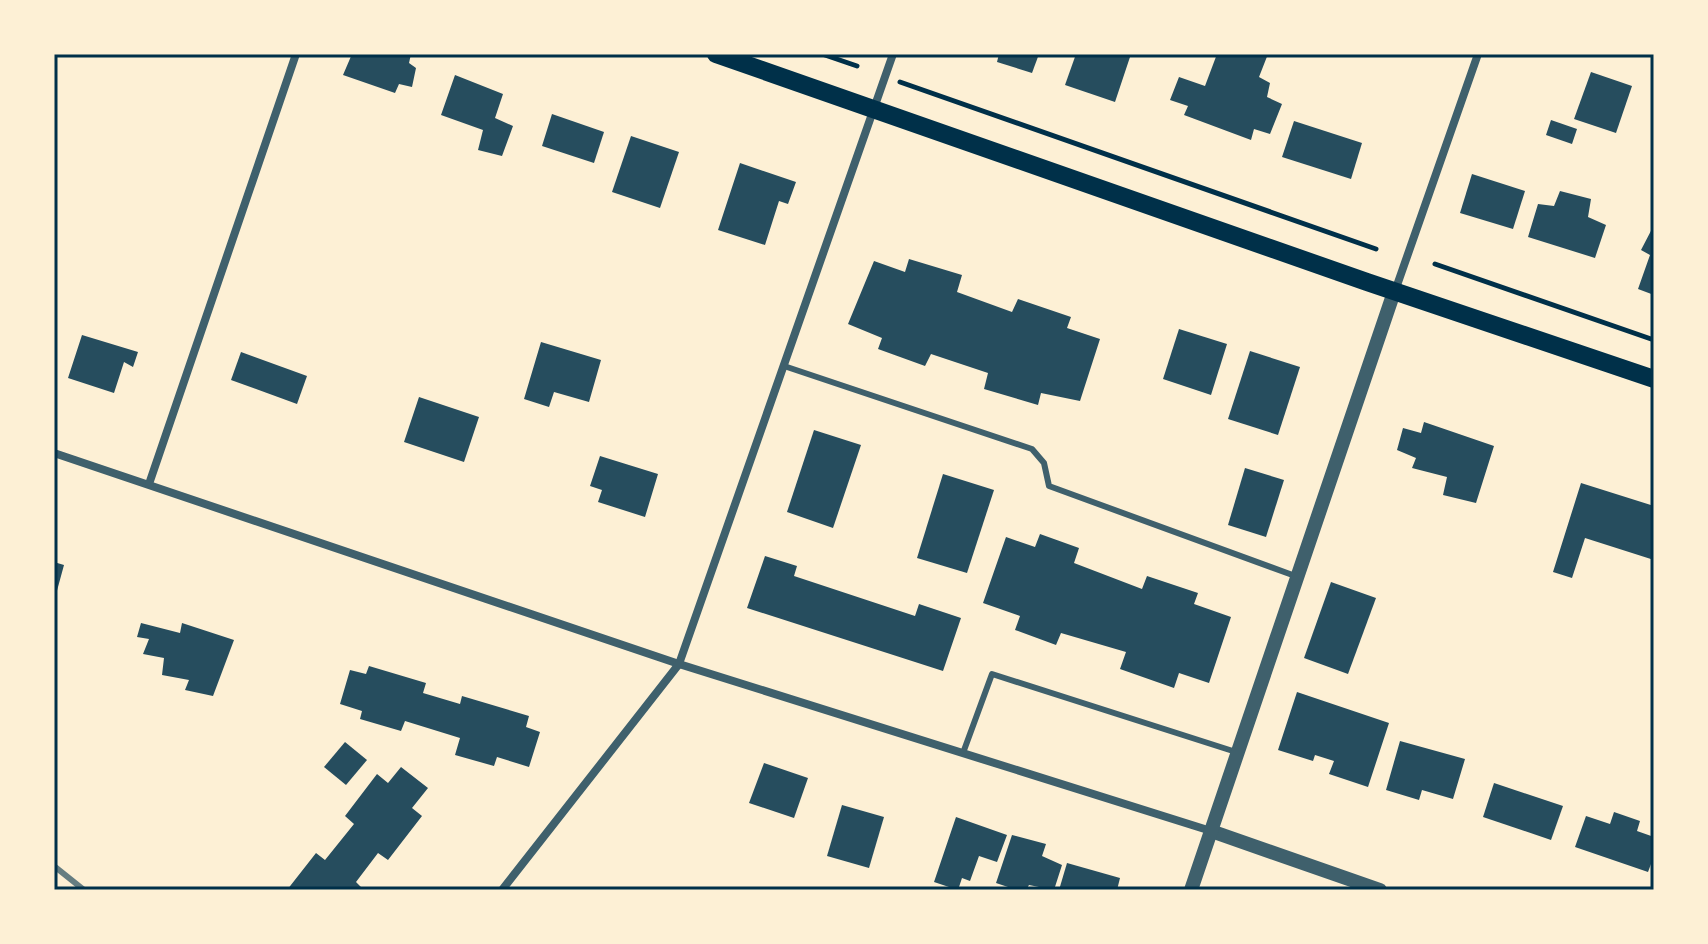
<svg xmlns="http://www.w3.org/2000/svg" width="1708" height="944" font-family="'Fira Sans Condensed',sans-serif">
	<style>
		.building { fill: #264d5e }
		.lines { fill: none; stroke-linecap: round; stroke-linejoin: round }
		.path { stroke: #003049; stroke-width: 5 }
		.service { stroke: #3f606c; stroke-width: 6 }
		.minor { stroke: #3f606c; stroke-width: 8 }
		.tertiary { stroke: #3f606c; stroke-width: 14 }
		.primary { stroke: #003049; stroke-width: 18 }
		.rail { stroke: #657d81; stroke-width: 6 }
		.neatline { fill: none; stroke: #003049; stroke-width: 3 }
	</style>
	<rect width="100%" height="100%" fill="#fdf0d5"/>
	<g class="building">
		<polygon points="352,54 411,54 409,63 416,68 412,87 399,84 395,93 343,75"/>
		<polygon points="999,54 1039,54 1032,73 997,62"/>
		<polygon points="1076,54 1131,54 1115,102 1065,85"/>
		<polygon points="1217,54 1268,54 1259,77 1270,83 1267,97 1282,104 1270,134 1254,129 1251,140 1184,115 1188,106 1170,100 1179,77 1205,86"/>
		<polygon points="1591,72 1632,86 1616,133 1574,119"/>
		<polygon points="455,75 503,94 495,118 513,126 502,156 478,150 483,130 441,115"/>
		<polygon points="552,114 604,132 594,163 542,146"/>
		<polygon points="1551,120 1577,129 1572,144 1546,135"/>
		<polygon points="1294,121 1362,143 1351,179 1282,157"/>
		<polygon points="631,136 679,152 660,208 612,192"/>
		<polygon points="740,163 796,182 788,204 779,201 765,245 718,230"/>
		<polygon points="1472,174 1525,191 1513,229 1460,213"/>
		<polygon points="1560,191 1591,199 1588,217 1606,225 1595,258 1528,237 1538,204 1554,206"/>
		<polygon points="1654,225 1654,295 1638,289 1650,255 1641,250"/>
		<polygon points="909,259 962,275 957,292 1012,312 1018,299 1071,317 1067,328 1100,339 1080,401 1041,393 1038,405 984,389 988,373 931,354 925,366 878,349 882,338 848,324 874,261 905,272"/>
		<polygon points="1179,329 1227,344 1211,395 1163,379"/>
		<polygon points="82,335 138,352 133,367 124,362 114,393 68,378"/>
		<polygon points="541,342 601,360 589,402 554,392 549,407 524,399"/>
		<polygon points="1250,351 1300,367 1278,435 1228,419"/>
		<polygon points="241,352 307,376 297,404 231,380"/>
		<polygon points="419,397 479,417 464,462 404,442"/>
		<polygon points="1424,422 1494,446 1476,503 1443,495 1447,477 1412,468 1416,458 1397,450 1403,428 1421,433"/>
		<polygon points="814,430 861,445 833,528 787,512"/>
		<polygon points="600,456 658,474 645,517 598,502 602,490 590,486"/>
		<polygon points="1245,468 1284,480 1266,537 1228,525"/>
		<polygon points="943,474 994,490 967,573 917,558"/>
		<polygon points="1581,483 1654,506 1654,560 1585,538 1572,578 1553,572"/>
		<polygon points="1040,534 1079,548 1074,563 1142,589 1147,576 1198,593 1194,604 1231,617 1209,683 1179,673 1174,688 1120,669 1126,652 1061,633 1056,645 1015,630 1020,616 983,603 1006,537 1035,547"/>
		<polygon points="765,556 797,566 794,576 915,616 919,604 961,618 943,671 747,608"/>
		<polygon points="54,562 64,565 55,598 54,598"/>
		<polygon points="1331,582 1376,598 1348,674 1304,658"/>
		<polygon points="141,623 180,633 182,623 234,640 213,696 185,690 189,680 162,675 164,658 143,654 149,639 137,637"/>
		<polygon points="369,666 426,683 423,693 460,704 462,696 529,716 526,727 540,732 529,767 497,757 494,766 455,755 460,738 405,721 401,731 360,719 362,711 340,704 350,670 366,674"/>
		<polygon points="1297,692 1389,723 1368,787 1329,774 1334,761 1315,755 1313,761 1278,750"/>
		<polygon points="1400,741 1465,759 1453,799 1422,790 1419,800 1386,790"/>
		<polygon points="345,742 367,760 346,785 324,767"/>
		<polygon points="764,763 808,778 794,818 749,803"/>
		<polygon points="401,767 428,788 412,808 422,816 388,860 378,853 356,882 362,888 360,890 287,890 316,853 325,860 354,824 345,816 377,774 388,783"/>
		<polygon points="1494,783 1563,806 1551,840 1483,817"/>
		<polygon points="842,805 884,817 869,868 827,856"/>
		<polygon points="1614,812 1640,821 1637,831 1654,837 1654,856 1648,872 1575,847 1586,816 1610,824"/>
		<polygon points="956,817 1007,835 997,862 979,856 970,881 962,878 958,890 934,882"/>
		<polygon points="1012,835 1046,844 1042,856 1062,865 1054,890 1029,885 1026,890 1017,890 996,883"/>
		<polygon points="1067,863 1120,878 1117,890 1059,890"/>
	</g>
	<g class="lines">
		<g class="path">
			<polyline points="822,54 857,66"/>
			<polyline points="900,82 1376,249"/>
			<polyline points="1435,264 1654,340"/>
		</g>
		<g class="service">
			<polyline points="784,366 1032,449 1044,463 1049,486 1298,577"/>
			<polyline points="963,753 992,674 1236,752"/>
		</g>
		<g class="minor">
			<polyline points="1395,291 1478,54"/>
			<polyline points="54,453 679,664 1211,831"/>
			<polyline points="149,484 296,54"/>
			<polyline points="502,890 679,664 893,54"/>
		</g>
		<g class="tertiary">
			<polyline points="1211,831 1380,890"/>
			<polyline points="1191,890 1394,292"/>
		</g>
		<polyline class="primary" points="716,54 1367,282 1654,379"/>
		<polyline class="rail" points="54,866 84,890"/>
	</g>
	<rect width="1708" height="944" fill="none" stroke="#fdf0d5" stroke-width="112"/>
	<rect x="56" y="56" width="1596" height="832" class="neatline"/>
</svg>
